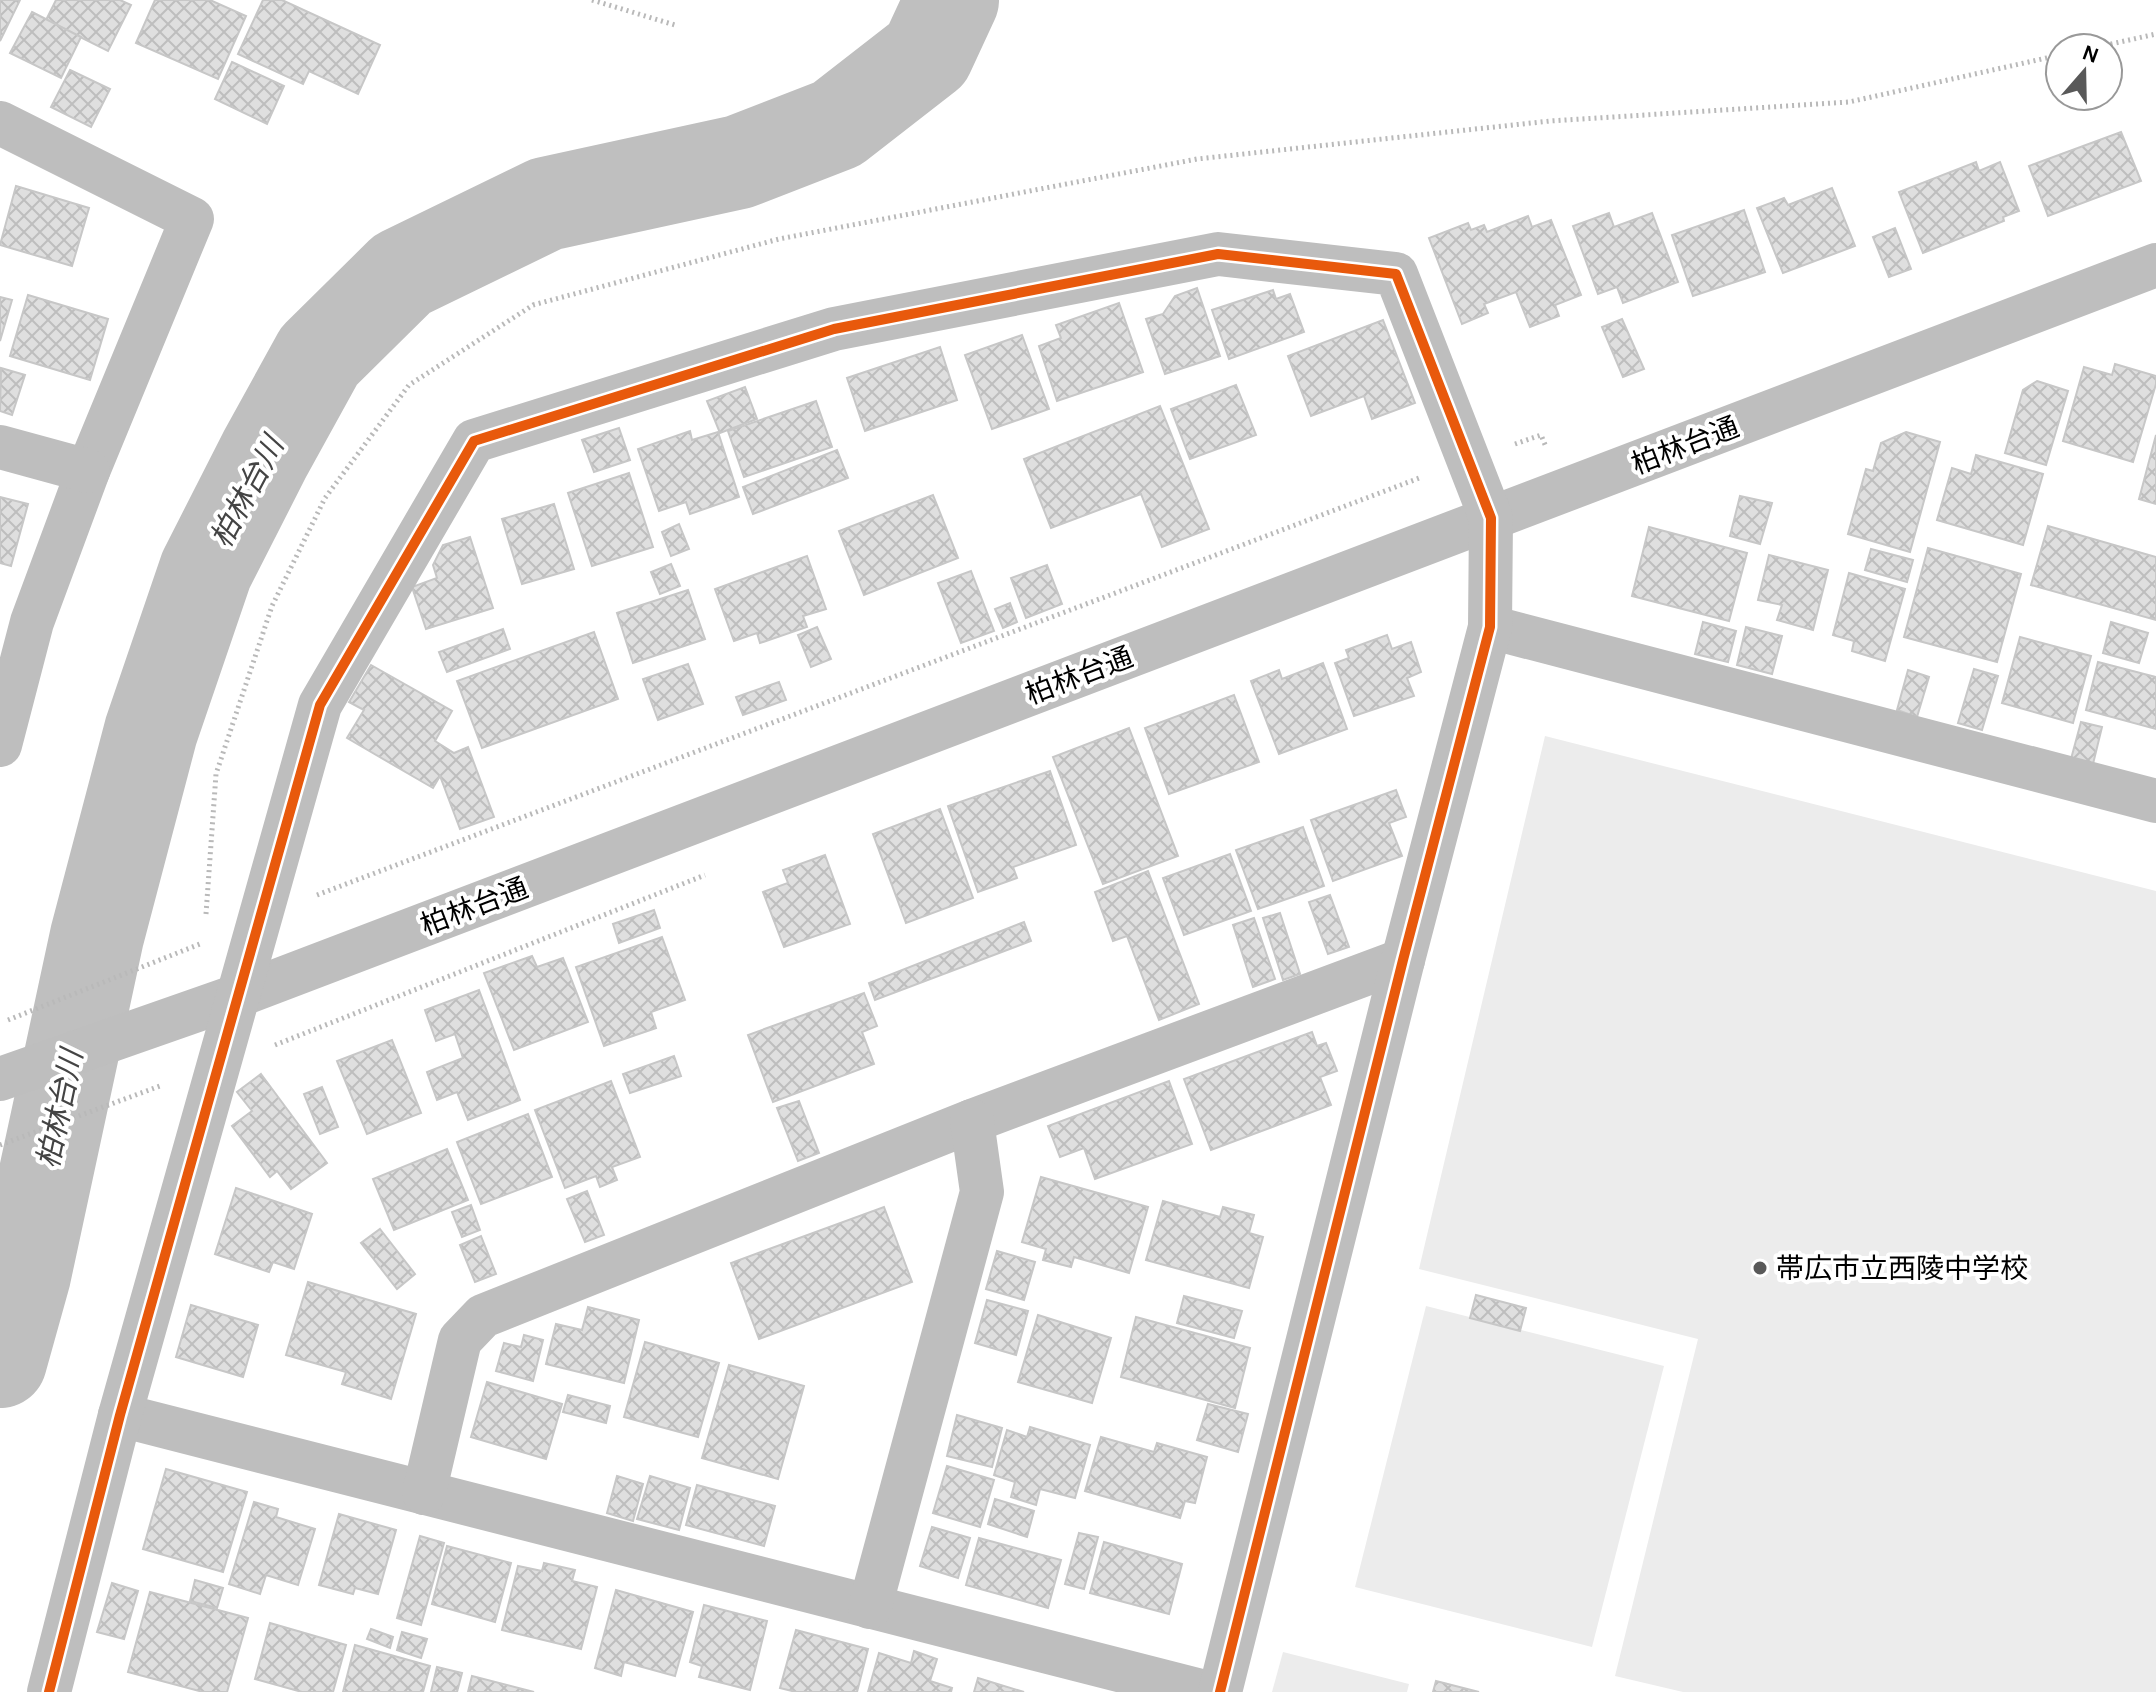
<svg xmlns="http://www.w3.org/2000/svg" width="2156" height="1692" font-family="Karla,'Noto Sans JP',sans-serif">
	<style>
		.park { fill: #ececec }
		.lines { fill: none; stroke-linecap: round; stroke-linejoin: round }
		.river { stroke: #bfbfbf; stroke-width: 94 }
		.building { fill: url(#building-cross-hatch); stroke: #c7c7c7; stroke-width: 2 }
		.path { stroke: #b9b9b9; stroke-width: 5; stroke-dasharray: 2 4; stroke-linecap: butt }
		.minor { stroke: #bebebe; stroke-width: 44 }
		.cycleway-casing { stroke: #fff; stroke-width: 15 }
		.cycleway { stroke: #e8590c; stroke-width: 10 }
		.poi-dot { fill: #595959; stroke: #fff; stroke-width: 3 }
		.labels { text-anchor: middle; stroke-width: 8; stroke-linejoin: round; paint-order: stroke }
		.street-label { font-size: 28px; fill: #000; stroke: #fff }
		.poi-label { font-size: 28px; fill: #000; stroke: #fff; text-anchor: start }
		.water-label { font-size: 30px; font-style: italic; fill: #444; stroke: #fff }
	</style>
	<defs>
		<pattern id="building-cross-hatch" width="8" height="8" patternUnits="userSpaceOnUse" patternTransform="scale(2)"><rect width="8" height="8" fill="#dfdfdf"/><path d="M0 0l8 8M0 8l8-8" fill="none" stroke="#bebebe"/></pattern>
	</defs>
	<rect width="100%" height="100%" fill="#fff"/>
	<g class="park">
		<polygon points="1545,736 2156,891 2156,1692 1683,1692 1615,1676 1698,1339 1419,1269"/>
		<polygon points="1426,1306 1664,1366 1592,1647 1355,1587"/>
		<polygon points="1283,1652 1409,1684 1407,1692 1272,1692"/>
	</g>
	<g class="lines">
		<polyline class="river" points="0,1361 24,1275 97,936 151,731 206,570 265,454 319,356 402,274 546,204 739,162 837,124 927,54 952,0"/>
	</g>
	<g class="building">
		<polygon points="0,0 20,0 0,41"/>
		<polygon points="56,0 120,0 131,5 108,51 46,20"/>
		<polygon points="155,0 210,0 246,16 218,79 136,43"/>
		<polygon points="263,0 282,0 380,45 358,94 309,71 303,84 238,54"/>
		<polygon points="32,12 81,37 61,78 10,53"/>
		<polygon points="232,62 284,86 267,124 215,99"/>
		<polygon points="70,70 110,89 91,127 51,107"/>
		<polygon points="2121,132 2141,181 2048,216 2029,166"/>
		<polygon points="1976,162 1979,171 2000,162 2019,211 2003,217 2004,221 1923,253 1899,192"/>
		<polygon points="16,186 89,208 72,266 0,245"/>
		<polygon points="1832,188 1855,246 1783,273 1757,208 1784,198 1788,205"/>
		<polygon points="1744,210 1765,272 1693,296 1672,235"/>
		<polygon points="1609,213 1614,227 1652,213 1678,282 1623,303 1617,287 1598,294 1573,226"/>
		<polygon points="1528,216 1532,227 1551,220 1581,295 1555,305 1559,316 1530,327 1516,292 1484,304 1488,313 1462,324 1429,238 1468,223 1471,230 1484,225 1487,232"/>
		<polygon points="1895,228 1911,269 1889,277 1873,237"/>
		<polygon points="1197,288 1220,356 1165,374 1146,319 1163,314 1175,296"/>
		<polygon points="1273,290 1276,299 1290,294 1304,332 1229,359 1212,310"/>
		<polygon points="28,295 108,319 90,380 10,356"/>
		<polygon points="0,297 12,300 0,341"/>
		<polygon points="1119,303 1143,372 1057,401 1039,346 1061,338 1056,325"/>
		<polygon points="1622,319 1644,369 1623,377 1602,327"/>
		<polygon points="1383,320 1415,403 1372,419 1364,396 1311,416 1288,356"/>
		<polygon points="1022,335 1049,409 992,429 965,355"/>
		<polygon points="940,347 957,400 865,431 847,378"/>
		<polygon points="2115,364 2156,376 2156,384 2133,462 2063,441 2084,367 2112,375"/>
		<polygon points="1,368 25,375 12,415 0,411"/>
		<polygon points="2037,381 2068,391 2046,465 2005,453 2023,390"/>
		<polygon points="1236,385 1256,435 1190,459 1171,409"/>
		<polygon points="745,387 757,419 720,433 707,401"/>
		<polygon points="816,401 832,447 744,477 728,431"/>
		<polygon points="1160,406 1209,529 1162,547 1141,494 1051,528 1024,459"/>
		<polygon points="619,428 630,460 594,472 582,440"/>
		<polygon points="690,431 692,440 718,432 739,497 690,514 686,502 659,511 638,449"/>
		<polygon points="1906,432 1940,442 1910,552 1848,534 1866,469 1873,471 1881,443"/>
		<polygon points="2156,435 2156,504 2139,499"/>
		<polygon points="837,450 848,478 753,514 743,487"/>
		<polygon points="1976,455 2043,474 2023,545 1937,520 1952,468 1971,474"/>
		<polygon points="629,473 653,547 592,566 568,493"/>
		<polygon points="933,495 958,558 864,595 839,531"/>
		<polygon points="1740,496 1772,503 1760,544 1730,536"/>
		<polygon points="0,497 28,504 11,566 0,563"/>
		<polygon points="554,504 574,569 522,584 502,519"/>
		<polygon points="679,524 689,549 671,556 662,532"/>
		<polygon points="2048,526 2156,557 2156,620 2031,585"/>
		<polygon points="1649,527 1747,553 1729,621 1632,596"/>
		<polygon points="470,537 493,608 426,629 412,587 437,578 433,565 443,545"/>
		<polygon points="1928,548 2021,574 1997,662 1904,637"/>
		<polygon points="1871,549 1913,560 1907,582 1865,570"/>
		<polygon points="1769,555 1828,570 1813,630 1777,620 1782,605 1758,600"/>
		<polygon points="807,556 826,609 803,616 807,627 760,643 757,633 734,641 715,589"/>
		<polygon points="671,564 680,586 660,594 651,572"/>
		<polygon points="1047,565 1062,604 1026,618 1011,578"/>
		<polygon points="971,571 994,631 961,643 938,583"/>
		<polygon points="1849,573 1905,589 1885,661 1852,651 1854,641 1833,635"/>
		<polygon points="688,590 705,639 633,663 617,613"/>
		<polygon points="1010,603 1017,622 1003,628 995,609"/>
		<polygon points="1703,622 1736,631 1728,662 1695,654"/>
		<polygon points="2111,622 2148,633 2139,663 2103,653"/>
		<polygon points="817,627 831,659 811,667 798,635"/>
		<polygon points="1746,627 1782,636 1772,674 1737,665"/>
		<polygon points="503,629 510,649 447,672 439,652"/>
		<polygon points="594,632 618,699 482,748 457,681"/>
		<polygon points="1387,635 1392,649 1411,642 1421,672 1407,678 1414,696 1354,716 1335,663 1349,658 1346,650"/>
		<polygon points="2020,637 2091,656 2073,723 2002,703"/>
		<polygon points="2098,662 2156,677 2156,729 2086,710"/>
		<polygon points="1323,663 1347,729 1279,754 1251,681 1279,670 1282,679"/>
		<polygon points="688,664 703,704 658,720 643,679"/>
		<polygon points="371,665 452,711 435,741 454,753 468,747 494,817 460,829 440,776 433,788 347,738 364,710 349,702"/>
		<polygon points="1974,669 1998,676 1982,730 1958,723"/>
		<polygon points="1908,670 1929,677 1917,717 1897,710"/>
		<polygon points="779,682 786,700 743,715 736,697"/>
		<polygon points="1234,695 1259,762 1169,794 1145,728"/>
		<polygon points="2081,722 2102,727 2093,764 2071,759"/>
		<polygon points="1129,728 1178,856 1103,884 1053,757"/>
		<polygon points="1050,771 1076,845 1013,867 1017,878 978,892 948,806"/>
		<polygon points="1396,790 1406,817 1389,823 1402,856 1333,881 1311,820"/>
		<polygon points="940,809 973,898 906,923 873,834"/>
		<polygon points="1303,827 1324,886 1258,909 1236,850"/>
		<polygon points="1230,854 1251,911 1184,935 1163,878"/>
		<polygon points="825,855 850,924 784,947 763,892 788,883 783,870"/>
		<polygon points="1148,871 1199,1004 1159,1020 1127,936 1113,941 1095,892"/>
		<polygon points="1330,895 1349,947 1328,954 1309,902"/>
		<polygon points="654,910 660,928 619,943 613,924"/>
		<polygon points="1280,913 1300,974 1283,980 1263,918"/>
		<polygon points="1254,918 1275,979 1253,987 1233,925"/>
		<polygon points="1024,922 1031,941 875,1000 869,983"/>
		<polygon points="662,937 685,1000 651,1012 656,1028 604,1046 576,967"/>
		<polygon points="532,956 537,967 563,958 588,1022 514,1050 484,973"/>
		<polygon points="479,990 520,1100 468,1120 457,1092 437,1100 427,1072 463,1058 455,1034 436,1041 425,1010"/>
		<polygon points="864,993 877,1026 862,1032 874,1064 773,1102 748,1035"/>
		<polygon points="1312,1032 1317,1046 1326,1043 1337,1071 1320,1077 1331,1105 1211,1150 1184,1079"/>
		<polygon points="392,1040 421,1113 367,1134 337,1061"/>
		<polygon points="674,1056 681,1076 630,1093 623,1074"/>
		<polygon points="261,1074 327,1163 291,1189 277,1171 270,1177 232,1126 252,1111 237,1092"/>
		<polygon points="611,1081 640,1157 612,1167 617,1180 600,1187 596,1176 565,1188 535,1110"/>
		<polygon points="1169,1081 1192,1144 1095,1179 1084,1148 1060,1157 1048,1126"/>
		<polygon points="322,1087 338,1127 320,1134 304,1094"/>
		<polygon points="799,1101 819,1153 798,1161 777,1108"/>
		<polygon points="528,1114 552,1177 481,1204 457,1142"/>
		<polygon points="447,1149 468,1200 394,1230 373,1179"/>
		<polygon points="1041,1177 1148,1207 1129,1273 1074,1257 1071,1267 1043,1260 1046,1249 1022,1242"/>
		<polygon points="236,1188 312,1214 294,1269 273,1262 269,1272 215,1254"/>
		<polygon points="587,1191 604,1235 585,1242 567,1199"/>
		<polygon points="1163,1201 1220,1217 1223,1207 1254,1215 1249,1233 1263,1237 1249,1288 1146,1260"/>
		<polygon points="471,1205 480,1230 462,1237 452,1212"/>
		<polygon points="884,1207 912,1282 759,1339 731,1263"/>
		<polygon points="380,1229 415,1274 397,1289 361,1243"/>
		<polygon points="481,1236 496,1274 475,1282 460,1245"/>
		<polygon points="997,1251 1035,1262 1024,1300 986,1289"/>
		<polygon points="308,1282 416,1314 391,1399 342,1384 346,1372 286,1355"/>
		<polygon points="1476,1295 1526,1308 1520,1331 1470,1318"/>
		<polygon points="1184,1296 1242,1311 1234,1338 1177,1323"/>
		<polygon points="987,1300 1028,1311 1016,1355 975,1343"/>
		<polygon points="191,1305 258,1325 243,1377 176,1357"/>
		<polygon points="588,1307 639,1320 624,1383 546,1364 556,1324 582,1330"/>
		<polygon points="1038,1315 1111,1338 1092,1403 1018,1382"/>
		<polygon points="1136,1317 1250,1348 1235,1408 1121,1377"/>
		<polygon points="524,1335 543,1340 533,1381 496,1371 504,1343 521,1347"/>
		<polygon points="645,1342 719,1363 698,1437 624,1417"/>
		<polygon points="729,1365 804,1386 778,1479 702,1458"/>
		<polygon points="487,1382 562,1404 546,1459 471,1437"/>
		<polygon points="568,1395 610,1406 606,1423 563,1412"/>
		<polygon points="1208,1404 1248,1414 1238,1452 1197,1440"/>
		<polygon points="957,1415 1002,1428 992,1467 947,1456"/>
		<polygon points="1030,1427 1090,1445 1075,1498 1040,1489 1036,1505 1011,1497 1015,1482 994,1475 1007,1430 1027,1437"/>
		<polygon points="1101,1437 1154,1452 1157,1443 1207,1457 1195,1503 1185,1501 1180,1518 1085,1491"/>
		<polygon points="947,1466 994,1480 980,1527 933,1513"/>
		<polygon points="166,1469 247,1492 223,1572 143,1549"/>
		<polygon points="617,1476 643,1484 633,1521 607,1513"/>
		<polygon points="650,1476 690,1488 679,1530 637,1519"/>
		<polygon points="697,1485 775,1506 764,1546 686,1525"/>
		<polygon points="995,1499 1034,1511 1027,1537 988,1524"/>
		<polygon points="254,1502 278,1509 276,1517 315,1529 298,1585 266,1575 260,1594 229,1584"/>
		<polygon points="339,1514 396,1530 378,1594 355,1588 353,1594 319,1585"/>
		<polygon points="932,1527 970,1538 958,1578 920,1566"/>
		<polygon points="1079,1533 1098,1537 1084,1589 1065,1584"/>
		<polygon points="420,1536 444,1543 421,1625 397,1618"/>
		<polygon points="979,1538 1061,1560 1048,1608 966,1585"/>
		<polygon points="1104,1542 1182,1564 1169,1614 1090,1593"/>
		<polygon points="447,1546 511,1563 495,1622 432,1604"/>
		<polygon points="544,1563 575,1570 572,1581 597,1587 581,1649 502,1630 518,1566 542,1571"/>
		<polygon points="195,1580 223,1588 217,1608 190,1601"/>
		<polygon points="112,1583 138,1591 124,1639 97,1632"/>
		<polygon points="616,1590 693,1612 675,1676 624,1662 621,1676 595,1668"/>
		<polygon points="150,1592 248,1618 227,1692 203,1692 128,1672"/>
		<polygon points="704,1605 767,1621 750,1690 699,1677 702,1666 690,1662"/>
		<polygon points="270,1623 346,1645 333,1692 302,1692 255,1679"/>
		<polygon points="371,1629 393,1637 390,1648 367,1639"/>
		<polygon points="796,1630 868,1649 857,1692 796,1692 780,1688"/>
		<polygon points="402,1632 427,1639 421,1658 397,1650"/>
		<polygon points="355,1645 430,1666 423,1692 343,1692"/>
		<polygon points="914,1651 937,1659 930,1681 952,1688 951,1692 868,1692 879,1653 911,1663"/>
		<polygon points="437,1667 462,1673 457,1692 431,1692"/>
		<polygon points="472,1676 534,1692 468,1692"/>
		<polygon points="978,1678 1024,1692 974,1692"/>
		<polygon points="1436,1681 1479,1692 1433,1692"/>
	</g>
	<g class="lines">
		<g class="path">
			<polyline points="592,0 675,25"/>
			<polyline points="2093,48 2156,34"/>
			<polyline points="1515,444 1541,435 1546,447"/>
			<polyline points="317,895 1422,477"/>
			<polyline points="206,914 216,774 272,606 325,498 409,385 533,305 779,239 1197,159 1550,121 1849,102 2060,55"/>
			<polyline points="8,1020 200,944"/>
			<polyline points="275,1045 705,875"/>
			<polyline points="0,1145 160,1086"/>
		</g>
		<g class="minor">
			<polyline points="0,123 192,219 88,471 32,622 0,745"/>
			<polyline points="0,447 88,471"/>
			<polyline points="1490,627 2156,801"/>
			<polyline points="0,1079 237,996 2156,265"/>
			<polyline points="120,1415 1205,1692"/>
			<polyline points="424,1493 460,1340 483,1316 972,1121 1403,960"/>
			<polyline points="870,1607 982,1192 972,1121"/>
			<polyline points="49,1692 120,1415 320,705 474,441 834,329 1218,254 1396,274 1491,518 1490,627 1403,960 1220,1692"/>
		</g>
		<defs>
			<polyline id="cycleway" points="49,1692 120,1415 320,705 474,441 834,329 1218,254 1396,274 1491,518 1490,627 1403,960 1220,1692"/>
		</defs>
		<use href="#cycleway" class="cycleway-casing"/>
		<use href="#cycleway" class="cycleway"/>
	</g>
	<circle class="poi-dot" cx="1760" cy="1268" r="8"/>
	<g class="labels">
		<g class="street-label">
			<text transform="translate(1685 445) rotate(-21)" y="10">柏林台通</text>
			<text transform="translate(1079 675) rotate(-21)" y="10">柏林台通</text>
			<text transform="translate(474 906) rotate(-21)" y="10">柏林台通</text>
		</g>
		<g class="poi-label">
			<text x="1776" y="1278">帯広市立西陵中学校</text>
		</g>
		<g class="water-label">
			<text transform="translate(247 492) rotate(-62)" y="10">柏林台川</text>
			<text transform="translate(60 1109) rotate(-78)" y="10">柏林台川</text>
		</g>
	</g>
	<g transform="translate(2084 72) rotate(20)"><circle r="38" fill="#ffffff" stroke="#999999" stroke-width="2"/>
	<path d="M0-6L14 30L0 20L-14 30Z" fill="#595959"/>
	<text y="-12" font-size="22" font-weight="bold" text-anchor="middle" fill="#000000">N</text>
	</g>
</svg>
